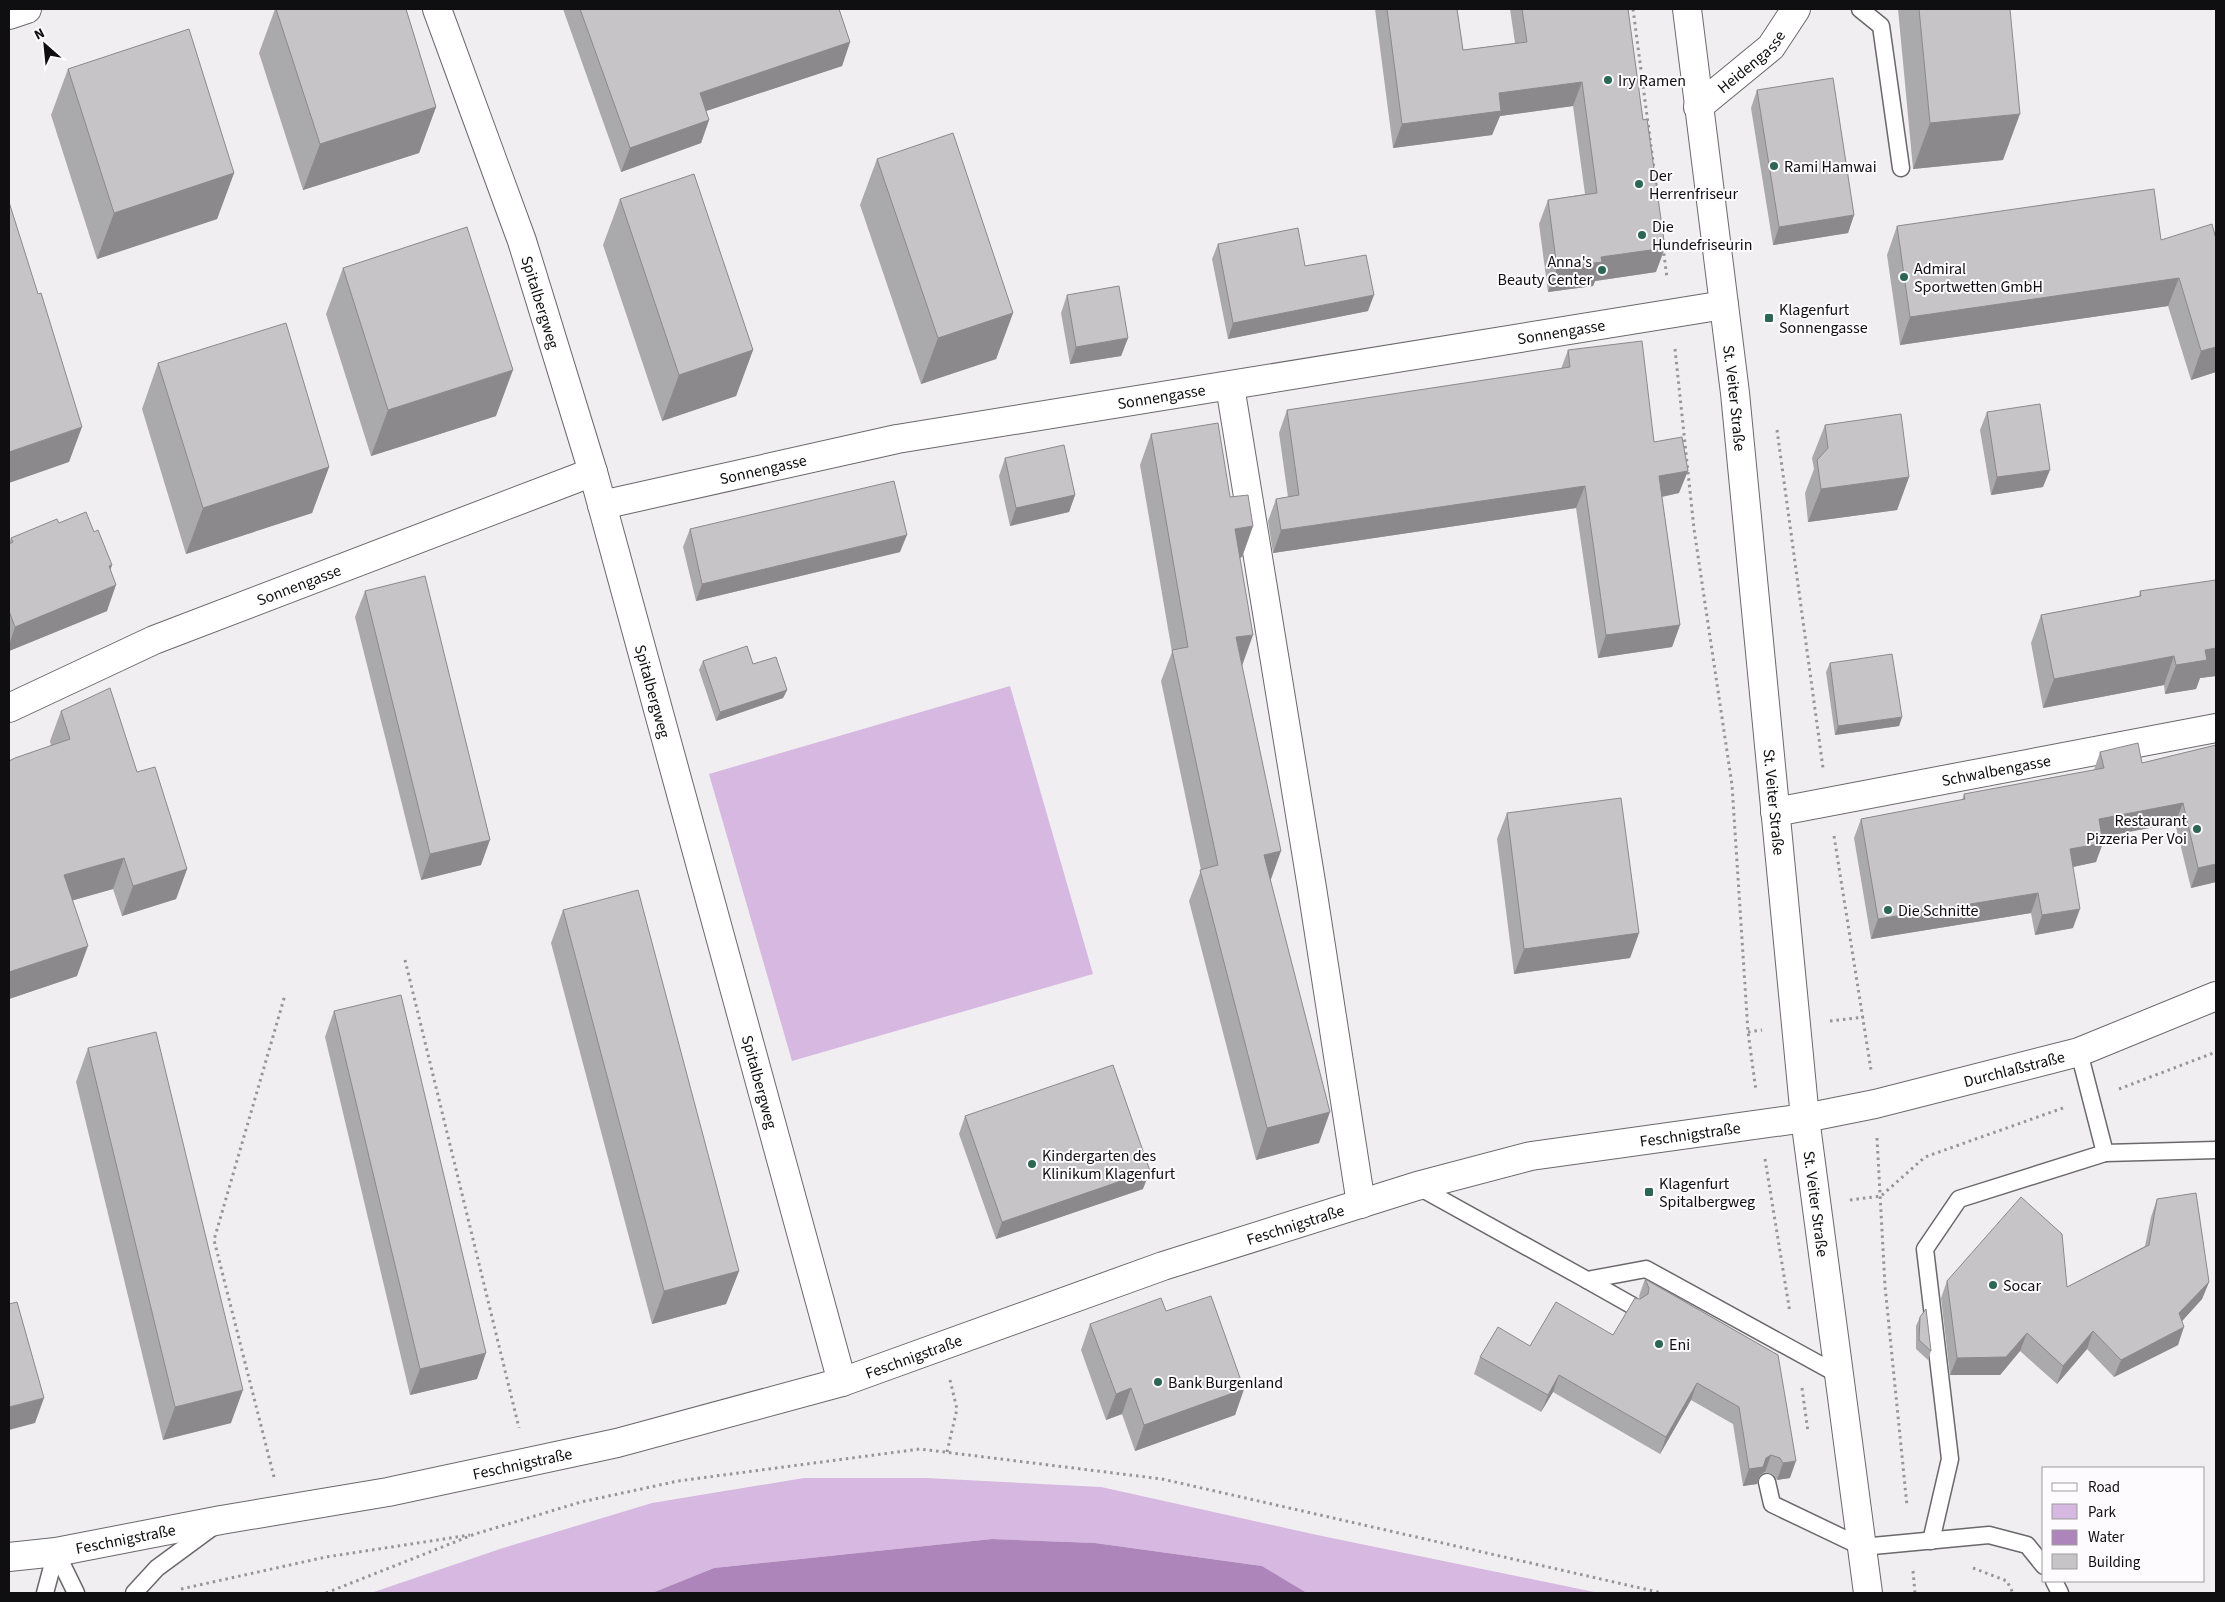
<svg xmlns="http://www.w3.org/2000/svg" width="2225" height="1602" font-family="'Source Sans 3',sans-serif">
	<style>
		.green { fill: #d6b8e1 }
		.water { fill: #ad85ba }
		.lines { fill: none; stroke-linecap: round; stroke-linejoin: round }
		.service-casing { stroke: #6a686b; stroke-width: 19 }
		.minor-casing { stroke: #6a686b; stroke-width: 30 }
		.secondary-casing { stroke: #6a686b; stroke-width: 30 }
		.path { stroke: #969597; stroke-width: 3; stroke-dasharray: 2.5 4; stroke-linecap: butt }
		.service { stroke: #fff; stroke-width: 16 }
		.minor { stroke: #fff; stroke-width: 28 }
		.secondary { stroke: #fff; stroke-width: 28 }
		.wall { fill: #aaa9ab }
		.shaded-wall { fill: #8b898b }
		.building { fill: #c6c4c7; stroke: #8b898b }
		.poi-dot { fill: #2b6752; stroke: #fefbfe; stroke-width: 2 }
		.labels { text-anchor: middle; stroke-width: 4; stroke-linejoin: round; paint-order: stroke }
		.street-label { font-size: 16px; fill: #0f0e10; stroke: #fefbfe }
		.poi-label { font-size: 16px; fill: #0f0e10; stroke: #fefbfe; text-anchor: start }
	</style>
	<rect width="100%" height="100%" fill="#f0eef1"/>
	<g class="green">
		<polygon points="1010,686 1093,974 792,1061 709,774"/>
		<polygon points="804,1478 926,1478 1101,1487 1317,1535 1599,1593 1307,1593 1262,1566 1095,1543 992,1539 714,1568 652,1593 371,1593 500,1549 652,1503"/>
	</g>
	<polygon class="water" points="992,1539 1095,1543 1262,1566 1307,1593 652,1593 714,1568"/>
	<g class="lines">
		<defs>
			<g id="service">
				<polyline points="1860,9 1881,26 1901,168"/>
				<polyline points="2105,1153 2216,1150"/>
				<polyline points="1417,1186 1587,1280 1646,1269 1839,1375"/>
				<polyline points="1587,1280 1633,1306"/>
				<polyline points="1767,1482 1772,1504 1862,1547 1989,1535 2027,1545 2044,1566"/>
				<polyline points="1931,1541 1950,1459 1925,1249 1959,1199 2105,1153 2079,1052"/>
				<polyline points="56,1552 76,1593"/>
				<polyline points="2054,1581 2060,1593"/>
				<polyline points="45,1593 56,1552"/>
				<polyline points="134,1593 157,1568 214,1526"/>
			</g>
			<g id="minor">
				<path id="s1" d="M 437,9 L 522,241 L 593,472 L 842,1382"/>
				<polyline points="9,15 27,9"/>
				<path id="s2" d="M 1698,107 L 1771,47 L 1796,9"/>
				<polyline points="1230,386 1312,888 1361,1204"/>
				<path id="s3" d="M 602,505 L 897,439 L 1724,305"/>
				<path id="s4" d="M 9,708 L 154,640 L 593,472"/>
				<path id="s5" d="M 1775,812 L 2216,728"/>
				<path id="s6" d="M 9,1557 L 56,1552 L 221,1520 L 388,1492 L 617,1443 L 842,1382 L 1163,1266 L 1417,1186 L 1531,1156 L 1805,1118 L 1875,1104 L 2079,1052 L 2216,996"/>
			</g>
			<g id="secondary">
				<path id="s7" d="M 1687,9 L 1735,393 L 1805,1118 L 1868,1593"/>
			</g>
		</defs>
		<use href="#service" class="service-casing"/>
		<use href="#minor" class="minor-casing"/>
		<use href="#secondary" class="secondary-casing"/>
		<g class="path">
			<polyline points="1633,9 1657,192"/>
			<polyline points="1663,247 1667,278"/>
			<polyline points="1675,349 1694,529 1732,785 1748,1032 1756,1091"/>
			<polyline points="1777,430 1823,768"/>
			<polyline points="1834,836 1871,1070"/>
			<polyline points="405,960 519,1428"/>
			<polyline points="1830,1021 1864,1017"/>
			<polyline points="1748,1032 1762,1030"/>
			<polyline points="2119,1089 2216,1052"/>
			<polyline points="1877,1138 1885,1286 1907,1506"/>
			<polyline points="1765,1159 1790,1313"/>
			<polyline points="1850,1200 1881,1196 1925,1157 2063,1108"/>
			<polyline points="1802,1388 1808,1432"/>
			<polyline points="947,1452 957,1409 950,1380"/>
			<polyline points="274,1477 214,1240 285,995"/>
			<polyline points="1973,1568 2007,1581 2013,1593"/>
			<polyline points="1913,1571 1915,1593"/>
			<polyline points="181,1589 326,1557 470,1535"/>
			<polyline points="326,1593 475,1534 581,1502 678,1481 920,1449 1162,1479 1662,1593"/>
		</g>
		<use href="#service" class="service"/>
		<use href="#minor" class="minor"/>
		<use href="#secondary" class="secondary"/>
	</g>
	<g class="wall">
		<polygon points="275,9 406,9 436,107 419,153 303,190 259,53"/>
		<polygon points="563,9 839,9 850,42 842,66 706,111 709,120 701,143 621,172"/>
		<polygon points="1375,9 1457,9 1463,50 1515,43 1510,9 1628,9 1656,272 1595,281 1593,286 1548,292 1539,224 1548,200 1585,194 1573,106 1500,116 1492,135 1393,148"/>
		<polygon points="1898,9 2010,9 2003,160 1913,169"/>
		<polygon points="68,69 234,173 217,219 97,259 51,115"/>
		<polygon points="1757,90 1854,215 1848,233 1773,245 1751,108"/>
		<polygon points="877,159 1013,313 996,359 921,384 860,205"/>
		<polygon points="620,199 753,350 736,396 662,421 603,245"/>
		<polygon points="1897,226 2161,240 2216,239 2216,372 2191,380 2168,306 1900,345 1887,255"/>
		<polygon points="1218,244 1305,266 1368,311 1228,339 1212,259"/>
		<polygon points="343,268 496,416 371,456 326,314"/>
		<polygon points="1067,295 1128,338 1121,356 1070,364 1061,313"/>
		<polygon points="1568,350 1654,442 1679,493 1662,497 1680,625 1672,647 1598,658 1576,508 1273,553 1268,521 1276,499 1288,497 1279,433 1287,410 1561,369"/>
		<polygon points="158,363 329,467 312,513 186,554 142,409"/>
		<polygon points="1987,412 2043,487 1991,495 1980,430"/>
		<polygon points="1825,425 1909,477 1897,510 1808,522 1805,493 1814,469 1812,458"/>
		<polygon points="1151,434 1230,497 1253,526 1242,557 1240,558 1242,666 1270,881 1319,1143 1256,1160 1189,901 1201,870 1161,681 1172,652 1140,465"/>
		<polygon points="1005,458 1075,495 1069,512 1010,526 999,476"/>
		<polygon points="59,523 94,532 112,565 110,570 107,611 9,651 9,544 11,538"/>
		<polygon points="690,529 900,552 696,601 683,547"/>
		<polygon points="365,591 481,865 421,880 355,617"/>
		<polygon points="2140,591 2216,676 2200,678 2196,689 2165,694 2164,685 2043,708 2031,643 2041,615 2139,596"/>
		<polygon points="703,661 753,664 787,690 783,698 716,721 699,670"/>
		<polygon points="1830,663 1902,717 1899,726 1835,735 1826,672"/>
		<polygon points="61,711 137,772 187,869 176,899 122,916 113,889 73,900 77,976 9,999 9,761 51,746 50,741"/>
		<polygon points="2216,745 2216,882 2191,888 2175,823 2102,837 2096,862 2073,867 2073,928 2035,935 2031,913 1871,939 1854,838 1861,819 1962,800 1964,794 2094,770 2100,752 2142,763"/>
		<polygon points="1507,813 1639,933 1630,958 1514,974 1497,839"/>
		<polygon points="563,910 739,1271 726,1304 652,1324 551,943"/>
		<polygon points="334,1011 477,1379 410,1395 325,1037"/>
		<polygon points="88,1048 231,1423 163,1440 76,1082"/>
		<polygon points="965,1116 1143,1189 996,1239 959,1134"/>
		<polygon points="2157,1199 2209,1282 2202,1299 2182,1321 2178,1345 2114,1377 2087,1349 2057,1384 2020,1351 2000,1375 1950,1375 1941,1298 1947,1281 2067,1287 2145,1246 2151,1217"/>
		<polygon points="1645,1279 1778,1355 1790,1478 1777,1480 1774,1475 1765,1472 1760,1475 1757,1484 1743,1486 1733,1424 1691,1400 1660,1454 1553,1392 1541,1412 1474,1374 1480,1357 1613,1335 1640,1299 1639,1296"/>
		<polygon points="1166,1311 1244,1389 1235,1415 1135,1451 1122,1414 1106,1420 1081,1350 1090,1324"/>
		<polygon points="1920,1317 1931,1351 1928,1360 1916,1349 1916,1326"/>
	</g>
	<g class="shaded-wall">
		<polygon points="850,42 842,66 691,116 700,93"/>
		<polygon points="1582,82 1573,106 1500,116 1492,135 1393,148 1402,124 1499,93"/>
		<polygon points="436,107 419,153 303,190 320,144"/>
		<polygon points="2020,114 2003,160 1913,169 1930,123"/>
		<polygon points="709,120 701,143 621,172 630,148"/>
		<polygon points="234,173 217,219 97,259 114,213"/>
		<polygon points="1854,215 1848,233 1773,245 1779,227"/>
		<polygon points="1665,248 1656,272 1595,281 1593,286 1548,292 1557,268 1601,257"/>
		<polygon points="2179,278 2168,306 1900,345 1910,317"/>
		<polygon points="1374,295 1368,311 1228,339 1233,323"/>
		<polygon points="1013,313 996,359 921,384 938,338"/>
		<polygon points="1128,338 1121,356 1070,364 1076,347"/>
		<polygon points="2216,347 2216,372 2191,380 2201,351"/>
		<polygon points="753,350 736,396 662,421 679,375"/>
		<polygon points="513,370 496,416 371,456 388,410"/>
		<polygon points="82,427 69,462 9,483 9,452"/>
		<polygon points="329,467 312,513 186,554 203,508"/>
		<polygon points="2050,470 2043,487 1991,495 1997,477"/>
		<polygon points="1688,471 1679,493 1650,499 1659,476"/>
		<polygon points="1909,477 1897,510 1808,522 1821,489"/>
		<polygon points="1585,486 1576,508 1273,553 1281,530"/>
		<polygon points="1075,495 1069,512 1010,526 1016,508"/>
		<polygon points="1253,526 1242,557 1224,560 1235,529"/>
		<polygon points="907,535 900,552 696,601 702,584"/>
		<polygon points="112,565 103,590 116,585 107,611 9,651 9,645 15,627"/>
		<polygon points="1680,625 1672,647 1598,658 1606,635"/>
		<polygon points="1253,635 1242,666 1236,637"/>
		<polygon points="2216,648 2216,676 2200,678 2196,689 2165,694 2176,665 2205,650"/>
		<polygon points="2174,656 2164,685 2043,708 2054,679"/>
		<polygon points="787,690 783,698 716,721 720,712"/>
		<polygon points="1902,717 1899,726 1835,735 1838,726"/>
		<polygon points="2183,803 2175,823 2092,839 2099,819"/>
		<polygon points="490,840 481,865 421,880 430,854"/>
		<polygon points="2103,843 2096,862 2063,869 2070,849"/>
		<polygon points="1281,851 1270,882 1264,855"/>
		<polygon points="124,858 113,889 53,906 64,875"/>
		<polygon points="2216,864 2216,882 2191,888 2198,868"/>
		<polygon points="187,869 176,899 122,916 133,886"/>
		<polygon points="2038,893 2031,913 1871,939 1878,919"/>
		<polygon points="2080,909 2073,928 2035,935 2042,915"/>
		<polygon points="1639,933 1630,958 1514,974 1524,949"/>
		<polygon points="88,946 77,976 9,999 9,972"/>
		<polygon points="1330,1112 1319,1143 1256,1160 1267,1128"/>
		<polygon points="1150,1171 1143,1189 996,1239 1002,1222"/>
		<polygon points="739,1271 726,1304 652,1324 664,1291"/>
		<polygon points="2209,1282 2202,1299 2173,1331 2179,1313"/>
		<polygon points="2184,1327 2178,1345 2114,1377 2121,1360"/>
		<polygon points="2093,1331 2087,1349 2057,1384 2063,1366"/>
		<polygon points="2027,1333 2020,1351 2000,1375 1950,1375 1957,1358"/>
		<polygon points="486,1353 477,1379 410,1395 420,1369"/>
		<polygon points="1559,1375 1553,1392 1541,1412 1548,1395"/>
		<polygon points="1697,1383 1691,1400 1660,1454 1666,1437"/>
		<polygon points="1131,1388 1122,1414 1106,1420 1116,1394"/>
		<polygon points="1244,1389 1235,1415 1135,1451 1144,1425"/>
		<polygon points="243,1390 231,1423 163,1440 175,1407"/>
		<polygon points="44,1398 35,1423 9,1430 9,1407"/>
		<polygon points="1771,1455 1765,1472 1760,1475 1757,1484 1743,1486 1749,1469"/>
		<polygon points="1796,1461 1790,1478 1777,1480 1783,1463"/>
	</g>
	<g class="building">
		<polygon points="276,9 406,9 436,107 320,144"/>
		<polygon points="580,9 839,9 850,42 700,93 709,120 630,148"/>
		<polygon points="1387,9 1457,9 1463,50 1527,42 1522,9 1628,9 1643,120 1647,119 1665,248 1601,257 1602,262 1557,268 1548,200 1597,193 1582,82 1499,93 1501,111 1402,124"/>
		<polygon points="1919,9 2010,9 2020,114 1930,123"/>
		<polygon points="189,29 234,173 114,213 68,69"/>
		<polygon points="1833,78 1854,215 1779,227 1757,90"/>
		<polygon points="953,133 1013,313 938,338 877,159"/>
		<polygon points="694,174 753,350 679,375 620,199"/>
		<polygon points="2154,189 2161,240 2212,224 2216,239 2216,347 2201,351 2179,278 1910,317 1897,226"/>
		<polygon points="9,202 38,294 41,293 82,427 9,452"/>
		<polygon points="467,227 513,370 388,410 343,268"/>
		<polygon points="1298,228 1305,266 1366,255 1374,295 1233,323 1218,244"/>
		<polygon points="1119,286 1128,338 1076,347 1067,295"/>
		<polygon points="286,323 329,467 203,508 158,363"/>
		<polygon points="1642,341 1654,442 1682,437 1688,471 1659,476 1680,625 1606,635 1585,486 1281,530 1276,499 1299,495 1287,410 1570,367 1568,350"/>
		<polygon points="2040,404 2050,470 1997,477 1987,412"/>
		<polygon points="1901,414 1909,477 1821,489 1817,460 1828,448 1825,425"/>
		<polygon points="1218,423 1230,497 1248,495 1253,526 1235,529 1253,635 1236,637 1281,851 1264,855 1330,1112 1267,1128 1200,870 1218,865 1172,650 1188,647 1151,434"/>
		<polygon points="1064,445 1075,495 1016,508 1005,458"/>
		<polygon points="894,481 907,535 702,584 690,529"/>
		<polygon points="86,512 94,532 98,530 112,565 109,566 116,585 15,627 9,611 9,544 13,542 11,538 57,519 59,523"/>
		<polygon points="425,576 490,840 430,854 365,591"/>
		<polygon points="2216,580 2216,648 2205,650 2207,660 2176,665 2174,656 2054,679 2041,615 2141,596 2140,591"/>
		<polygon points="747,646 753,664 776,657 787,690 720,712 703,661"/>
		<polygon points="1892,654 1902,717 1838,726 1830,663"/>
		<polygon points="110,688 137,772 155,767 187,869 133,886 124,858 64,875 88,946 9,972 9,761 15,758 70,739 61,711"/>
		<polygon points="2138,743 2142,763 2216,745 2216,864 2198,868 2183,803 2099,819 2103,843 2070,849 2080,909 2042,915 2038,893 1878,919 1861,819 1965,799 1964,794 2104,768 2100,752"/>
		<polygon points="1621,798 1639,933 1524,949 1507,813"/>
		<polygon points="638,890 739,1271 664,1291 563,910"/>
		<polygon points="401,995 486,1353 420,1369 334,1011"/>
		<polygon points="156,1032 243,1390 175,1407 88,1048"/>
		<polygon points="1113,1065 1150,1171 1002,1222 965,1116"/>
		<polygon points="2196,1193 2209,1282 2179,1313 2184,1327 2121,1360 2093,1331 2063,1366 2027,1333 2006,1357 1957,1358 1947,1281 2021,1197 2062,1234 2067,1287 2149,1245 2157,1199"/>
		<polygon points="1645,1279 1778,1355 1796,1461 1783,1463 1780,1458 1771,1455 1766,1458 1763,1467 1749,1469 1739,1407 1697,1383 1666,1437 1559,1375 1548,1395 1480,1357 1498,1327 1530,1346 1556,1302 1613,1335 1635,1298 1640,1299 1648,1294 1649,1288"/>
		<polygon points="1211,1296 1244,1389 1144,1425 1131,1388 1116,1394 1090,1324 1161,1298 1166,1311"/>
		<polygon points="17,1302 44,1398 9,1407 9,1304"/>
		<polygon points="1926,1309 1931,1351 1919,1340 1920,1317"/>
	</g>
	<g class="poi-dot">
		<circle cx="1608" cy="80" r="5"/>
		<circle cx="1774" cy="166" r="5"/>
		<circle cx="1639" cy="184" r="5"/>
		<circle cx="1642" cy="235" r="5"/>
		<circle cx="1602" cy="270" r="5"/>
		<circle cx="1904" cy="277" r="5"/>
		<rect x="1764" y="313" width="10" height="10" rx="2.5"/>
		<circle cx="2197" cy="829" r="5"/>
		<circle cx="1888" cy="910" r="5"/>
		<circle cx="1032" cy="1164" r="5"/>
		<rect x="1644" y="1187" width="10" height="10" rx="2.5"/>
		<circle cx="1993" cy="1285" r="5"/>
		<circle cx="1659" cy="1344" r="5"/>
		<circle cx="1158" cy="1382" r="5"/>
	</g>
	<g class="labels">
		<g class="street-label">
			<text dy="6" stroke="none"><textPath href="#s2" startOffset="70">Heidengasse</textPath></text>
			<text dy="6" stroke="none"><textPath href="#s1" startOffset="311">Spitalbergweg</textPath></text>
			<text dy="6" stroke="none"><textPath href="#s3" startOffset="975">Sonnengasse</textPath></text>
			<text dy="6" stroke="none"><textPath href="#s3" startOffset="570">Sonnengasse</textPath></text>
			<text dy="6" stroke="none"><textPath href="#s7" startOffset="392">St. Veiter Straße</textPath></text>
			<text dy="6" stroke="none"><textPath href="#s3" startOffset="165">Sonnengasse</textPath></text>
			<text dy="6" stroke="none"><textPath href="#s4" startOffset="315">Sonnengasse</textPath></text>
			<text dy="6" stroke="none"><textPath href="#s1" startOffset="716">Spitalbergweg</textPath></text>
			<text dy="6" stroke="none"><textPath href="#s5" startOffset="225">Schwalbengasse</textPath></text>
			<text dy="6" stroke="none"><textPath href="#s7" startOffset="798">St. Veiter Straße</textPath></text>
			<text dy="6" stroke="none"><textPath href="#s6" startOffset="2069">Durchlaßstraße</textPath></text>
			<text dy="6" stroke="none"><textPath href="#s1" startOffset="1121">Spitalbergweg</textPath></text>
			<text dy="6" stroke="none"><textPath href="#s6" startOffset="1738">Feschnigstraße</textPath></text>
			<text dy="6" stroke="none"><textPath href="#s7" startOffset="1202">St. Veiter Straße</textPath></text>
			<text dy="6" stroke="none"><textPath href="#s6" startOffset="1332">Feschnigstraße</textPath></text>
			<text dy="6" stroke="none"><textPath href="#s6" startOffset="928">Feschnigstraße</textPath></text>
			<text dy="6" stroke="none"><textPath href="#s6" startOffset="522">Feschnigstraße</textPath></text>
			<text dy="6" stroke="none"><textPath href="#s6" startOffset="118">Feschnigstraße</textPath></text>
		</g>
		<g class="poi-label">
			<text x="1618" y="86">Iry Ramen</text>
			<text x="1784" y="172">Rami Hamwai</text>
			<text x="1649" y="181">Der<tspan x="1649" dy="18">Herrenfriseur</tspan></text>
			<text x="1652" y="232">Die<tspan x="1652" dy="18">Hundefriseurin</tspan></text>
			<text x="1592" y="267" text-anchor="end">Anna's<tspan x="1592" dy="18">Beauty Center</tspan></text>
			<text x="1914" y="274">Admiral<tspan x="1914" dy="18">Sportwetten GmbH</tspan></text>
			<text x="1779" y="315">Klagenfurt<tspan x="1779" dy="18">Sonnengasse</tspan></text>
			<text x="2187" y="826" text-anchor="end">Restaurant<tspan x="2187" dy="18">Pizzeria Per Voi</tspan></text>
			<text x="1898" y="916">Die Schnitte</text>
			<text x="1042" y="1161">Kindergarten des<tspan x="1042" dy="18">Klinikum Klagenfurt</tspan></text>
			<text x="1659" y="1189">Klagenfurt<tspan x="1659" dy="18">Spitalbergweg</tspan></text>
			<text x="2003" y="1291">Socar</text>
			<text x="1669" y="1350">Eni</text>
			<text x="1168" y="1388">Bank Burgenland</text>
		</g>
	</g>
	<rect width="2225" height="1602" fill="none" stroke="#0f0e10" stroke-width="20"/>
	<rect x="2042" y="1467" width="162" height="115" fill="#fefbfe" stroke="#9e9c9f"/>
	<rect x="2052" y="1483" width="25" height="8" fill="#ffffff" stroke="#9e9c9f"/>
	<text x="2088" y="1492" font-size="15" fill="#0f0e10">Road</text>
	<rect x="2052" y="1504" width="25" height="15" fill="#d6b8e1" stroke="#9e9c9f"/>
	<text x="2088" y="1517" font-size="15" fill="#0f0e10">Park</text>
	<rect x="2052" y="1530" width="25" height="15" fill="#ad85ba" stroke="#9e9c9f"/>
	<text x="2088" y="1542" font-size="15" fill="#0f0e10">Water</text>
	<rect x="2052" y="1554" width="25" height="15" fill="#c6c4c7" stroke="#9e9c9f"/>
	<text x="2088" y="1567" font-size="15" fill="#0f0e10">Building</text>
	<g transform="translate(45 45) rotate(333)" stroke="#fefbfe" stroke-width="4" paint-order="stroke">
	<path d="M0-4L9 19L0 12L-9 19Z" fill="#0f0e10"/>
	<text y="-8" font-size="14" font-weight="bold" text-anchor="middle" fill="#0f0e10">N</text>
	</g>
</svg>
